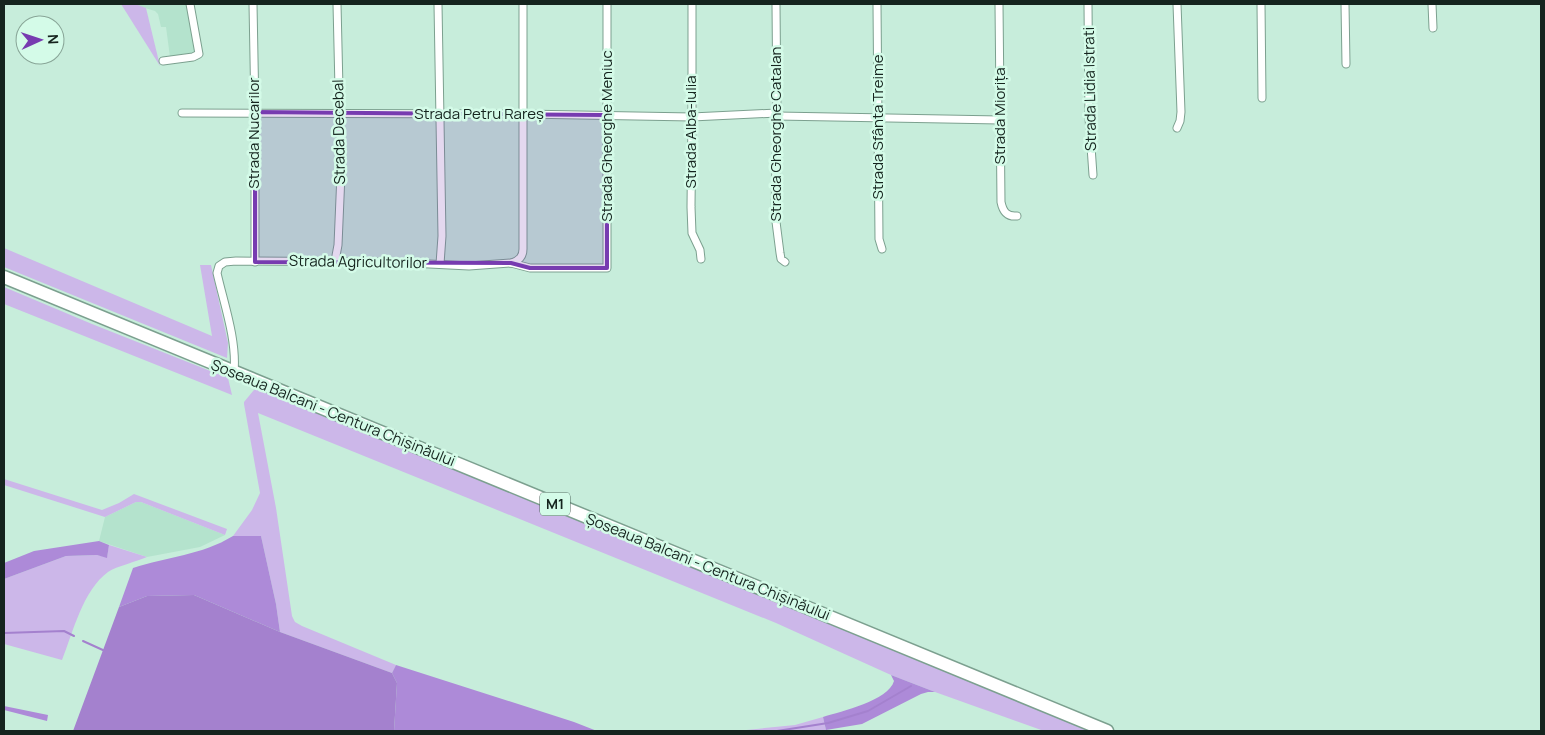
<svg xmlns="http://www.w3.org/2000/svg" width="1545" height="735" font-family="Manrope,sans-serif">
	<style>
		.built { fill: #b4e3cd }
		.green { fill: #ccb7e9 }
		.forest { fill: #ad8ad8 }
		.water { fill: #a481ce }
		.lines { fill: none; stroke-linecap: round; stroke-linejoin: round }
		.stream { stroke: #a481ce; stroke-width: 2 }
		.street-casing { stroke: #7ca08f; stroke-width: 9 }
		.highway-casing { stroke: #7ca08f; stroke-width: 15 }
		.street { stroke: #fff; stroke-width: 7 }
		.highway { stroke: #fff; stroke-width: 12 }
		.marked { fill: #773bb0; fill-opacity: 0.2; stroke: #773bb0; stroke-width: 4; stroke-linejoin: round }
		.labels { text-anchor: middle; stroke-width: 5; stroke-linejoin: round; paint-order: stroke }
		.shield { fill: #d4fbe8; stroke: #4e645b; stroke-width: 1 }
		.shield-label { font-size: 14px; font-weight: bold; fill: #15241e }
		.street-label { font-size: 15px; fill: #15241e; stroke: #d4fbe8 }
	</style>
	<rect width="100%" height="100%" fill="#c7eddb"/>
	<g class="built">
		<polygon points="135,4 187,4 195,53 170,57 166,27 161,27 158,14 155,11 135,5"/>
		<polygon points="136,502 141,502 225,535 200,547 147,557 99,541 105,517"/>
	</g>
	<g class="green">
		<polygon points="121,4 135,4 146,8 160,66"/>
		<polygon points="4,248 212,336 200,265 211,265 228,343 227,358 4,267"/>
		<polygon points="4,287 92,324 228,378 232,395 4,304"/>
		<polygon points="258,385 1097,731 1044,731 935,692 891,675 776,623 258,413 276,508 292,616 295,622 302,626 396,665 392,673 280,632 276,604 261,536 233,536 252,510 260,493 244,404 244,402"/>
		<polygon points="4,479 102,510 119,503 134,494 227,529 225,535 141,502 136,502 105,517 4,485"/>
		<path d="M 109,545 L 147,557 C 136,562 117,566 108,572 C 83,590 73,632 62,660 L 4,644 L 4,579 L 66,556 L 97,555 L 107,557 Z"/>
		<polygon points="823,717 826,730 813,731 736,731 795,725"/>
	</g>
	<g class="forest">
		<path d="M 233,536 L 261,536 L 276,604 L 280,632 L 194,595 L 147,596 L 119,607 L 133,568 C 167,557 202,555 233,536 Z"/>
		<polygon points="99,541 109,545 107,558 97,555 66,556 4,579 4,563 34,551"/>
		<polygon points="396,665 574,722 597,731 394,731 397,683 392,673"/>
		<path d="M 891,675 L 935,692 L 928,692 L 921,694 L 862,724 L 826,730 L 823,717 C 842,711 888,701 894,681 Z"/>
		<polygon points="4,706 48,715 47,721 4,710"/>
	</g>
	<polygon class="water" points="194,595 280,632 392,673 397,683 394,731 73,731 119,607 147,596"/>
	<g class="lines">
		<g class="stream">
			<polyline points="4,633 64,631 74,636"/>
			<polyline points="83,641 105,651"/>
			<polyline points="777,731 828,723 868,711 911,686"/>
		</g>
		<defs>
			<g id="street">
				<polyline points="253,4 255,112 255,262"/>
				<polyline points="438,4 442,236 440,264"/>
				<polyline points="692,4 692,117 691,207 692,233 700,250 701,259"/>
				<polyline points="776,4 777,116 775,214 780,253 781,259 785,262"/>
				<polyline points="877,4 879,239 882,249"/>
				<path d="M 999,4 L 1001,202 C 1003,212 1007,217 1017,216"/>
				<polyline points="1088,4 1089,118 1093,175"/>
				<polyline points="1261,4 1262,98"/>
				<polyline points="1345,4 1346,64"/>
				<polyline points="1432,4 1433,28"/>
				<polyline points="163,61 193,57 199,54 190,4"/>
				<polyline points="182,113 523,114 692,117 777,113"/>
				<polyline points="777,116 1000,120"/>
				<polyline points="1177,128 1180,121 1181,112 1177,4"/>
				<polyline points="335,261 338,245 341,174 337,4"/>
				<path d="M 512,263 C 519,260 523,257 523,249 L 523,4"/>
				<path d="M 234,372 C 237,340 224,304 217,273 L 219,266 L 225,262 L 236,261 L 390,262 L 469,266 L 511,263 L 530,268 L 607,268 L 607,4"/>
			</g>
			<polyline id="highway" points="4,277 1107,731"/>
		</defs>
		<use href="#street" class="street-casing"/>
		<use href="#highway" class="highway-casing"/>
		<use href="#street" class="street"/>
		<use href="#highway" class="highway"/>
	</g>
	<path class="marked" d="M 255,112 L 607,115 L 607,268 L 530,268 L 511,263 L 255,262 Z"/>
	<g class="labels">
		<rect class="shield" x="540" y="492.5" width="30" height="23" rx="4"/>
		<g class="shield-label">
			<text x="555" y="509">M1</text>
		</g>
		<g class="street-label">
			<text transform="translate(1090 89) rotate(-91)" y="5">Strada Lidia Istrati</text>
			<text x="479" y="119">Strada Petru Rareș</text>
			<text transform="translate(1000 116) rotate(-90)" y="5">Strada Miorița</text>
			<text transform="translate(878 127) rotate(-90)" y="5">Strada Sfânta Treime</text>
			<text transform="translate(339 132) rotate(-91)" y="5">Strada Decebal</text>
			<text transform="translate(691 132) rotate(-90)" y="5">Strada Alba-Iulia</text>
			<text transform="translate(254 133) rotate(-90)" y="5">Strada Nucarilor</text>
			<text transform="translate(776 134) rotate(-90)" y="5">Strada Gheorghe Catalan</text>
			<text transform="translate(607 136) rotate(-90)" y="5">Strada Gheorghe Meniuc</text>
			<text transform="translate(358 262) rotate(1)" y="5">Strada Agricultorilor</text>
			<text transform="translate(333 413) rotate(22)" y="5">Șoseaua Balcani - Centura Chișinăului</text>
			<text transform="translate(708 567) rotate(22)" y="5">Șoseaua Balcani - Centura Chișinăului</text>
		</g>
	</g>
	<rect width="1545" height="735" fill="none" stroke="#15241e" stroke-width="10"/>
	<g transform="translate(40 40) rotate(87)"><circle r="24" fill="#d4fbe8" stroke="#88a597"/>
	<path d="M0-4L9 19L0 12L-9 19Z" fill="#773bb0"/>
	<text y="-8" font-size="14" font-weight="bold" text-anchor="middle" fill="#15241e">N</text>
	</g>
</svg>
